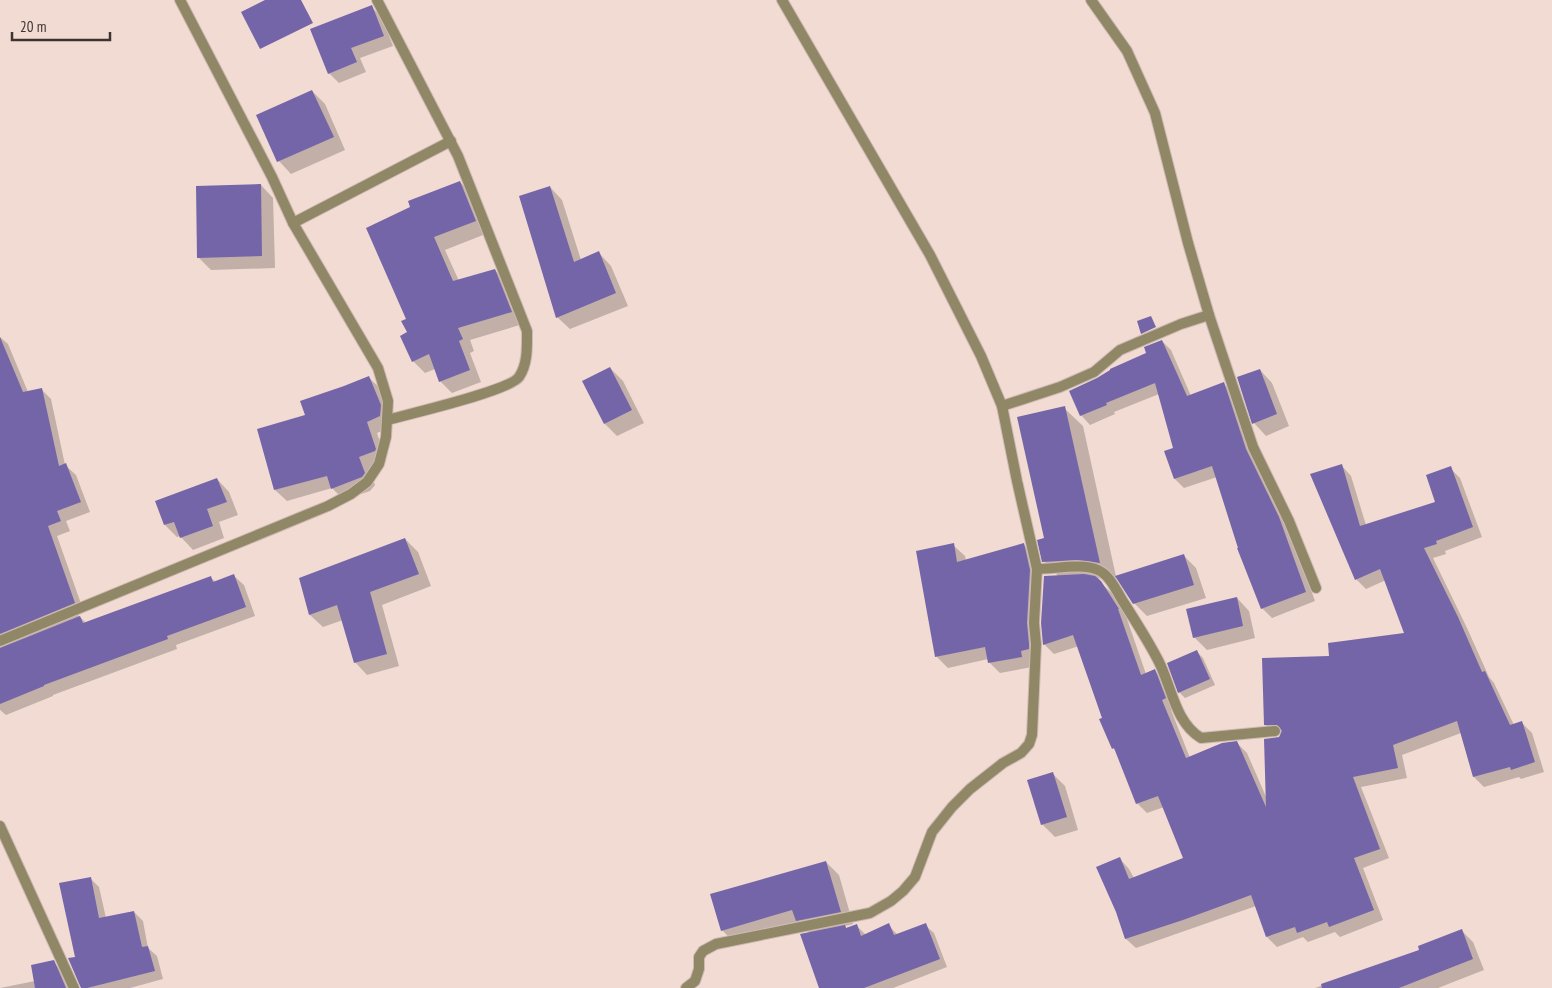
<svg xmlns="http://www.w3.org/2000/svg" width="1552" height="988" font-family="'PT Sans Narrow',sans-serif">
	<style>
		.shadow { fill: #0003 }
		.building { fill: #7465a9 }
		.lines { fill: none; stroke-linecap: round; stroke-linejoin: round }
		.street-casing { stroke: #cebab3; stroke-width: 12 }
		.street { stroke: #908767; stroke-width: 10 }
	</style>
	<rect width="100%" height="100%" fill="#f2dbd3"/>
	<g class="shadow">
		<polygon points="371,7 381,16 393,46 360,58 366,72 339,83 329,73"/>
		<polygon points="312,91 325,104 345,150 291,174 279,161"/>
		<polygon points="460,182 472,194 488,233 445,250 459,281 495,270 507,282 523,324 470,340 474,351 470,353 481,382 452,393 440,381 435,369 425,373 413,361 408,319 368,229"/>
		<polygon points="261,185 273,198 275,268 211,270 199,258"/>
		<polygon points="550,187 562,200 581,260 599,253 611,266 628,306 570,329 557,317"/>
		<polygon points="0,337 8,344 28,392 41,389 51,399 65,465 76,475 90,512 66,521 70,531 57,536 84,612 78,615 86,623 211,578 216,582 234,576 244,585 255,616 176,645 177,649 53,695 53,696 6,715 0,710"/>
		<polygon points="1162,341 1171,350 1191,396 1224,384 1233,393 1288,527 1315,601 1272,618 1262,608 1217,477 1184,488 1175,479 1175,449 1159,394 1114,412 1115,414 1090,425 1081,415"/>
		<polygon points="610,368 623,381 644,423 617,436 605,424"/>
		<polygon points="1260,370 1272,383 1289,426 1266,436 1254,423"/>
		<polygon points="368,377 380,388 391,427 377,433 386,461 386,462 369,468 375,485 370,491 344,500 332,488 287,501 275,490 307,416 344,387"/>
		<polygon points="1064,408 1083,426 1117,581 1095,578 1111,592 1128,618 1127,619 1146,674 1154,670 1164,680 1175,708 1171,710 1190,758 1237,743 1247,753 1267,799 1281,734 1275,734 1265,725 1331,657 1406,634 1386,580 1366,589 1356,579 1342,466 1351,476 1366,525 1437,503 1450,468 1460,478 1482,537 1445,551 1446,554 1433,558 1467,628 1489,677 1494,683 1514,725 1522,723 1532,733 1544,772 1521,779 1519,777 1484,787 1474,777 1461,733 1402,755 1407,778 1361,787 1389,858 1363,868 1383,920 1340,937 1335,932 1308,942 1303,937 1277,947 1267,937 1256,906 1136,948 1126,939 1120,859 1129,869 1134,878 1185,859 1164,807 1147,813 1137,803 1118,753 1113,748 1079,646 1054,654 1044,644 1058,576 1044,561"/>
		<polygon points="217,479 229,492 238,515 219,522 224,538 193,550 180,536 177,537 165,525"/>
		<polygon points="405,539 418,552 431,586 382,605 399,666 367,675 355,662 343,620 323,627 310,615 300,579"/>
		<polygon points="953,545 965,556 966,561 1024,545 1035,556 1032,667 1000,673 989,662 988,659 948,668 937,657 917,552"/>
		<polygon points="1184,556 1196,568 1206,598 1147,616 1134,603"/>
		<polygon points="1237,598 1249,611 1255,638 1207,650 1194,637"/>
		<polygon points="1197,652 1203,658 1215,685 1185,698 1179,692"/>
		<polygon points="1052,773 1065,786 1078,830 1055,837 1042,824"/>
		<polygon points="826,862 839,875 853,924 845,926 847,929 857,926 866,935 888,925 898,935 925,925 934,933 947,967 893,988 820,988 810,933 800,924 735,943 722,930"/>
		<polygon points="90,878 99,887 106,918 134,912 143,921 148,948 157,956 163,979 130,988 82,988 77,958"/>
		<polygon points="1462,931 1473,942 1484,970 1438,988 1315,988 1420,950"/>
		<polygon points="53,962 71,979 75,988 0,988 35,981"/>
	</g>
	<g class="building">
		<polygon points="265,0 301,0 313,23 260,49 241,12"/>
		<polygon points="372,5 384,36 351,48 357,62 328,74 310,29"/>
		<polygon points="312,90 334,137 277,162 256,115"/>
		<polygon points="460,181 476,221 434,237 453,281 495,269 512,312 458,328 463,339 459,341 470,370 439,382 429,354 412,362 400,336 407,332 401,321 406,319 366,228 410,207 408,201"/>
		<polygon points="261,184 262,256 197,258 196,186"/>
		<polygon points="550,186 574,262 599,251 616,293 556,318 519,196"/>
		<polygon points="1151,316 1156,327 1141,334 1137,321"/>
		<polygon points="0,337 23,392 42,388 59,466 66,463 81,502 57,511 61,521 48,526 75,603 0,634"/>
		<polygon points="1162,340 1187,396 1224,382 1246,449 1279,517 1306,592 1261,609 1237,548 1238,548 1212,466 1174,479 1164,451 1173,448 1155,383 1106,403 1107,405 1080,416 1069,391 1097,378 1110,370 1110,369 1146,353 1144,347"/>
		<polygon points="610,367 632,410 604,424 582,381"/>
		<polygon points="1260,369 1277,414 1252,424 1237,377"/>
		<polygon points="369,376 381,405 380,416 367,422 376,449 375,451 359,457 365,473 362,477 331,489 327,476 274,490 257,429 305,415 300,401 344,386"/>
		<polygon points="1065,406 1100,563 1077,560 1042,562 1037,540 1044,538 1017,417"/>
		<polygon points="1342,464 1360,526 1435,502 1426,475 1451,466 1473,527 1436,541 1437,544 1424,548 1458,617 1482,672 1485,671 1510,725 1522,721 1535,762 1511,770 1510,767 1473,777 1457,721 1393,745 1398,768 1353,777 1380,849 1354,858 1374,910 1329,927 1327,922 1297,933 1295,927 1266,937 1251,895 1183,920 1125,939 1116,912 1096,867 1120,857 1129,879 1183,858 1158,796 1136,804 1114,748 1112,749 1099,719 1102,718 1073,635 1043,645 1041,623 1044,576 1084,574 1095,576 1101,581 1119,609 1118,609 1141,675 1155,669 1166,698 1162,700 1186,758 1222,743 1237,741 1266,807 1264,739 1279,737 1282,731 1277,725 1264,725 1262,658 1329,656 1328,643 1404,633 1380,569 1355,580 1310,474"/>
		<polygon points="217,478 227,502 207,509 213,526 180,538 174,522 164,525 155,501"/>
		<polygon points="405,538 419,574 370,592 387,654 354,663 337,605 309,615 299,578"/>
		<polygon points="954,543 957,562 1024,543 1030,570 1027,623 1029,644 1029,649 1021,651 1022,657 988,663 985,647 935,657 916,551"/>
		<polygon points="1184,554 1194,585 1133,604 1115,576"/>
		<polygon points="234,574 246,607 167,636 168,639 44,685 44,686 0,704 0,648 80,616 83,623 211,576 213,582"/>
		<polygon points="1237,597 1243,626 1193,638 1186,609"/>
		<polygon points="1197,650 1210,679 1178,693 1167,663"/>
		<polygon points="1053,772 1067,817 1041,825 1027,780"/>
		<polygon points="826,861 841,912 796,921 792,910 721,931 710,894"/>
		<polygon points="91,877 99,918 134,911 142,947 148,946 155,971 87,988 81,988 68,958 75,957 59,883"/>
		<polygon points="889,923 894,935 926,923 940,959 864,988 819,988 800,934 845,925 846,928 857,924 861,936"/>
		<polygon points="1462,929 1473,959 1399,988 1322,988 1321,984 1419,950 1418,946"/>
		<polygon points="54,960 66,988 35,988 31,965"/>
	</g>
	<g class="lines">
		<defs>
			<g id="street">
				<path d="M 377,0 L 458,156 L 527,331 C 527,346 528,364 519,377 C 509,391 409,414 387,420"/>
				<polyline points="293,223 451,141"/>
				<polyline points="1209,315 1253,447 1289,521 1316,588"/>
				<polyline points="1002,406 1060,387 1094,372 1120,350 1181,324 1209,315 1188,243 1155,113 1127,51 1091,0"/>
				<path d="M 1037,569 C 1055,569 1082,563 1098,570 C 1110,575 1117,592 1124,603 C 1136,622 1149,642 1159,662 C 1172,688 1175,722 1201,738 L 1275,731"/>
				<polyline points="0,641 328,506 351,494 367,482 379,464 386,437 388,401 378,368 293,223 272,177 180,0"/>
				<polyline points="0,826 74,988"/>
				<polyline points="686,988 695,981 699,969 699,957 703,951 716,944 870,913 891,901 903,891 915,877 932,832 952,807 970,789 1003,763 1021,753 1029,744 1032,735 1036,644 1034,623 1037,569 1017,481 1002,406 981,356 930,255 782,0"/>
			</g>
		</defs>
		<use href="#street" class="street-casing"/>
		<use href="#street" class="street"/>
	</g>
	<path d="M12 32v8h98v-8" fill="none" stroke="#3d3431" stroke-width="2.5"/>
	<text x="20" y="32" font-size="15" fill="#3d3431" stroke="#f2dbd3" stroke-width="4" paint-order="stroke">20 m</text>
</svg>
